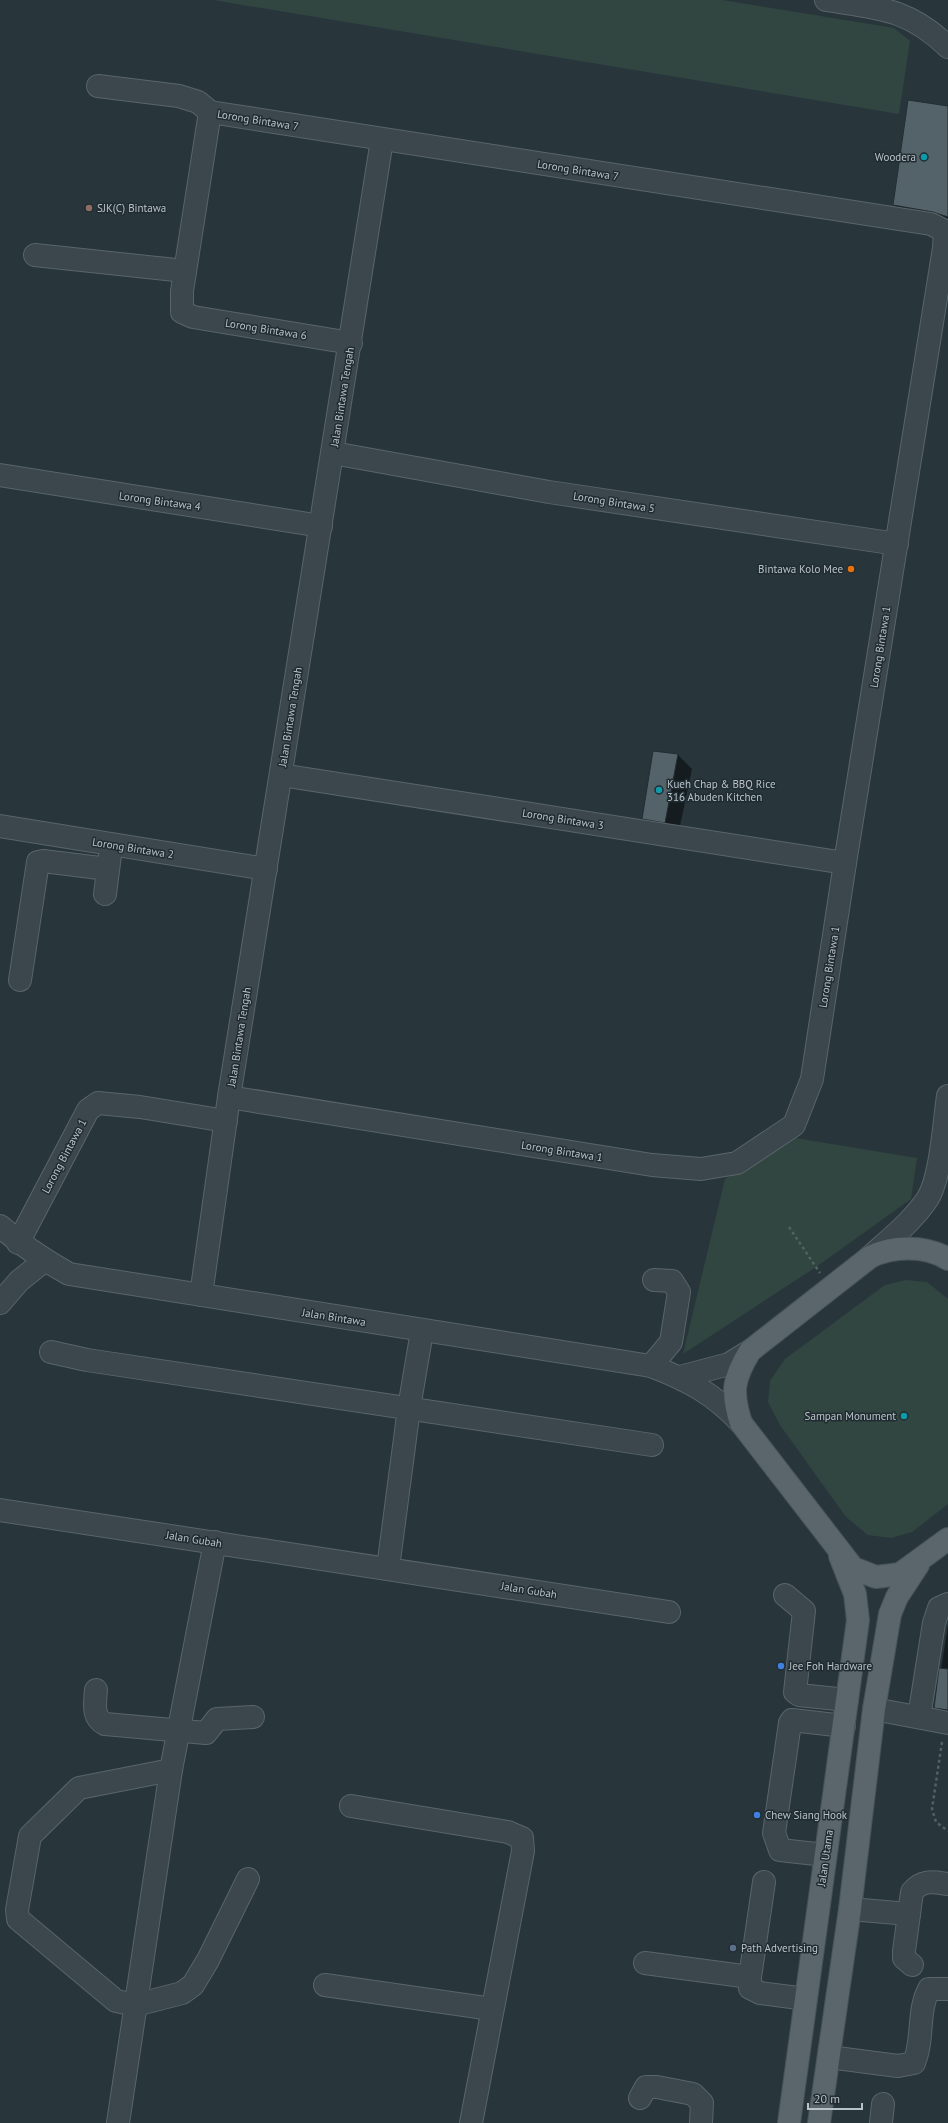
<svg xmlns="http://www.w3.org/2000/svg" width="948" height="2123" font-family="'PT Sans',sans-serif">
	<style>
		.green { fill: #314640 }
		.shadow { fill: #0007 }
		.building { fill: #546369; stroke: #222e34 }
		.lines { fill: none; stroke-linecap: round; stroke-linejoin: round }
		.minor-casing { stroke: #59656a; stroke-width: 24 }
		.major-casing { stroke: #485359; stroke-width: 24 }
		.path { stroke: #516260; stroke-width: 2.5; stroke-dasharray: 3 3; stroke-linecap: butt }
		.minor { stroke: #3c474d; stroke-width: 22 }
		.major { stroke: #5a666c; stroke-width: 22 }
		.culture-dot { fill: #0f9aa8; stroke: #202c32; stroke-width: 1.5 }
		.education-dot { fill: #8d6e63; stroke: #202c32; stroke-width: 1.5 }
		.food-dot { fill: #e8710a; stroke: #202c32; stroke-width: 1.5 }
		.shop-dot { fill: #3f7fe0; stroke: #202c32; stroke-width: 1.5 }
		.service-dot { fill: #5c6f8a; stroke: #202c32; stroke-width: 1.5 }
		.labels { text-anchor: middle; stroke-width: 3; stroke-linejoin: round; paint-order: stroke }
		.street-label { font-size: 11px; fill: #b8c2c7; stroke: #202c32 }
		.poi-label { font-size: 11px; fill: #b8c2c7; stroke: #202c32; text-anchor: start }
	</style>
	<rect width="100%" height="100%" fill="#28363c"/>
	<g class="green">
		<polygon points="213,0 722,0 894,28 910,41 899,114"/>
		<polygon points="795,1138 917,1158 911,1199 816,1267 683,1354 725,1179"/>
		<polygon points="906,1280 927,1282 948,1299 948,1504 912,1532 891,1538 868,1535 846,1517 780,1425 768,1402 770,1381 785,1359 885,1285"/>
	</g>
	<g class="shadow">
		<polygon points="948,107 948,227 908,219 894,205"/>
		<polygon points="654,752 678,755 692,769 678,836 657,832 643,819"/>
		<polygon points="948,1625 948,1720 935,1707"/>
	</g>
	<g class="building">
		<polygon points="908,100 948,106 948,217 933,212 893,205"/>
		<polygon points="653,751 678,754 665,823 642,819"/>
		<polygon points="939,1668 948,1669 948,1710 934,1708"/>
	</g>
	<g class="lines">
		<defs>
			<g id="minor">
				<path d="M 826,0 C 878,8 908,8 948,47"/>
				<polyline points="98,86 179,96 198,102 210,112"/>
				<polyline points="210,112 931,224 945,231 944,248 845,863 812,1079 794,1125 737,1163 701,1169 652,1165 229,1097"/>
				<polyline points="210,112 182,291 182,312 193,317 351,343"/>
				<polyline points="35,255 185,271"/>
				<polyline points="333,453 549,492 897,544"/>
				<polyline points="0,475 321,526"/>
				<path d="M 281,775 C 469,803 657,835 845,863"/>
				<polyline points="0,826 266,869"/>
				<polyline points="105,894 110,855"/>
				<polyline points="20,980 38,862 43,861 108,869"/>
				<path d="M 0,1226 C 21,1245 44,1260 69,1274 L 651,1366 C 688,1380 714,1394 741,1423"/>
				<polyline points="18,1243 88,1110 98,1103 140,1107 226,1121"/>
				<path d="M 870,1257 C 890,1239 913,1221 928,1198 C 941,1176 944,1123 948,1096"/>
				<polyline points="201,1295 229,1097 382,140"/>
				<polyline points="0,1303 19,1281 44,1261"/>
				<polyline points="51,1352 87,1360 652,1445"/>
				<polyline points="651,1366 671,1342 679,1292 672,1281 654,1280"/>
				<polyline points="680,1377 729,1364 750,1351"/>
				<polyline points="0,1510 669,1612"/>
				<polyline points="388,1568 409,1408 422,1331"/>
				<polyline points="785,1595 804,1611 795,1692 799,1695 847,1700"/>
				<path d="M 96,1690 C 95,1703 92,1718 105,1724 L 206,1733 L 217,1719 L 253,1717"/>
				<polyline points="874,1709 948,1723"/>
				<polyline points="919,1717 934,1623 939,1608 948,1604"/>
				<polyline points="171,1770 79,1788 30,1836 17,1910 18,1919 116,2001 136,2005 182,1993 193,1985 208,1960 248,1879"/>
				<polyline points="351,1806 508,1832 522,1838 523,1851 471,2123"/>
				<polyline points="825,1855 780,1850 774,1833 790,1723 792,1720 844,1726"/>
				<polyline points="764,1882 750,1977 750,1988 760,1993 806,1999"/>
				<polyline points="850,1909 909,1914"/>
				<polyline points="645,1963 750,1977"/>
				<path d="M 912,1965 L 904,1958 L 904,1951 L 912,1892 C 922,1879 934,1882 948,1884"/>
				<polyline points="325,1985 492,2009"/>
				<path d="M 829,2057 L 898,2066 L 914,2063 C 924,2039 917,2012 929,1989 L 948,1989"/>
				<polyline points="640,2098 646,2087 657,2087 693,2094 702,2103 701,2123"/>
				<polyline points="118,2123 171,1770 215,1542"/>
				<polyline points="881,2123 883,2104"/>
			</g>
			<g id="major">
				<path d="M 948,1259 C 925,1245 893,1246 870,1257 L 750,1351 C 733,1379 731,1392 741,1423 L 853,1568 L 876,1577 L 900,1574 L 948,1539"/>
				<polyline points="789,2123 858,1620 855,1594 840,1556"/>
				<polyline points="819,2123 850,1909 874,1709 890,1614 897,1597 918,1565"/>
			</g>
		</defs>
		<use href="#minor" class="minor-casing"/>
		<use href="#major" class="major-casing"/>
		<g class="path">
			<polyline points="789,1227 820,1273"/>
			<polyline points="942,1742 932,1809 936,1822 948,1831"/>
		</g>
		<use href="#minor" class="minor"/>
		<use href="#major" class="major"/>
	</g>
	<g class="culture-dot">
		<circle cx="924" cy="157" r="4"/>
		<circle cx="659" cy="790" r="4"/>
		<circle cx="904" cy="1416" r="4"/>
	</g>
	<circle class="education-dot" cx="89" cy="208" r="4"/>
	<circle class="food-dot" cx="851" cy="569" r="4"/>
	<g class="shop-dot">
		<circle cx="781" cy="1666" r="4"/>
		<circle cx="757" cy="1815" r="4"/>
	</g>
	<circle class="service-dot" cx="733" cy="1948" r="4"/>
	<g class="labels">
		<g class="street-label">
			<text transform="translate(258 120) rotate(9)" y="4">Lorong Bintawa 7</text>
			<text transform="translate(578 170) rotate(9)" y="4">Lorong Bintawa 7</text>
			<text transform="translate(266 329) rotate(9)" y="4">Lorong Bintawa 6</text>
			<text transform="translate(342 397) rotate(-81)" y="4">Jalan Bintawa Tengah</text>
			<text transform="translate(160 501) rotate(8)" y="4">Lorong Bintawa 4</text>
			<text transform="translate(614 502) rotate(9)" y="4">Lorong Bintawa 5</text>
			<text transform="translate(880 647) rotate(-81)" y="4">Lorong Bintawa 1</text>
			<text transform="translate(290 717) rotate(-81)" y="4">Jalan Bintawa Tengah</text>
			<text transform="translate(563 819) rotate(9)" y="4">Lorong Bintawa 3</text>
			<text transform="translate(133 848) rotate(9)" y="4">Lorong Bintawa 2</text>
			<text transform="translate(829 967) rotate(-81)" y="4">Lorong Bintawa 1</text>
			<text transform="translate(239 1037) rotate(-81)" y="4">Jalan Bintawa Tengah</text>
			<text transform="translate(562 1151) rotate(9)" y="4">Lorong Bintawa 1</text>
			<text transform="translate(64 1156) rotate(-62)" y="4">Lorong Bintawa 1</text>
			<text transform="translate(334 1317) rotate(9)" y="4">Jalan Bintawa</text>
			<text transform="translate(194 1539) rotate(9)" y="4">Jalan Gubah</text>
			<text transform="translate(529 1590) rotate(9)" y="4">Jalan Gubah</text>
			<text transform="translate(825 1858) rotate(-82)" y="4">Jalan Utama</text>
		</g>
		<g class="poi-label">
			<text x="916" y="161" text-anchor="end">Woodera</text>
			<text x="97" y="212">SJK(C) Bintawa</text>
			<text x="843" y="573" text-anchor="end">Bintawa Kolo Mee</text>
			<text x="667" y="788">Kueh Chap &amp; BBQ Rice<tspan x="667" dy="13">316 Abuden Kitchen</tspan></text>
			<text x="896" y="1420" text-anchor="end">Sampan Monument</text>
			<text x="789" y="1670">Jee Foh Hardware</text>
			<text x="765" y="1819">Chew Siang Hook</text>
			<text x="741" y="1952">Path Advertising</text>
		</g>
	</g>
	<path d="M808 2103v6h54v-6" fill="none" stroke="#b8c2c7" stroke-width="2"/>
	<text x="814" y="2103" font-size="12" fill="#b8c2c7" stroke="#202c32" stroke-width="3" paint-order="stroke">20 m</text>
</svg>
